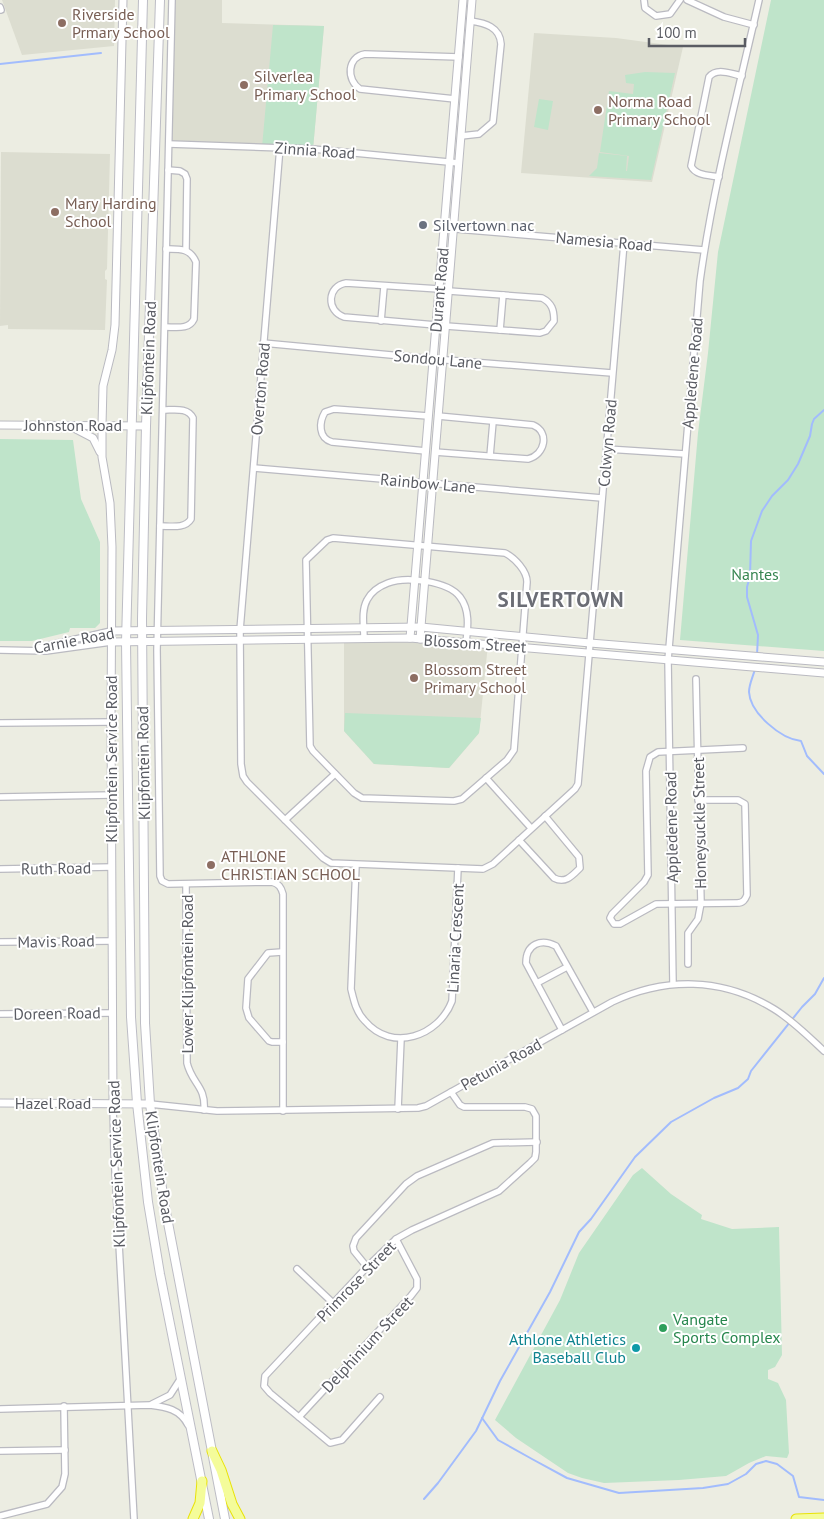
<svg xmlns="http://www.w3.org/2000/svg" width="824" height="1519" font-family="'PT Sans',sans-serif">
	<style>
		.education { fill: #dcddd0 }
		.green { fill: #bfe4ca }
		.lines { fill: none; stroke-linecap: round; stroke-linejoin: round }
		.stream { stroke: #a2bcfd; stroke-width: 2 }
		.minor-casing { stroke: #babac1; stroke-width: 8 }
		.tertiary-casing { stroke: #babac1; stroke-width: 9 }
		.secondary-casing { stroke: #bdbdc5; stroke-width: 10 }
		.trunk-casing { stroke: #e9e306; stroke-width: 11 }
		.minor { stroke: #fff; stroke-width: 5.5 }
		.tertiary { stroke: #fff; stroke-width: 7 }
		.secondary { stroke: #fff; stroke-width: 8 }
		.trunk { stroke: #f4fc9a; stroke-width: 9 }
		.education-dot { fill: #8d6e63; stroke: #fff; stroke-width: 2 }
		.worship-dot { fill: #6b7280; stroke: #fff; stroke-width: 2 }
		.leisure-dot { fill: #2e9e5b; stroke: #fff; stroke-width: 2 }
		.culture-dot { fill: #0f9aa8; stroke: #fff; stroke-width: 2 }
		.labels { text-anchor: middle; stroke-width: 4; stroke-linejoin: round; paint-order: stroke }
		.education-label { font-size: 16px; fill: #785e54; stroke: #fff; text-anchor: start }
		.street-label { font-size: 16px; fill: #5a5c63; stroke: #fff }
		.worship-label { font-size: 16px; fill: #5b616d; stroke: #fff; text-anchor: start }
		.park-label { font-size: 16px; fill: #378551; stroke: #fff }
		.leisure-label { font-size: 16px; fill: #27864d; stroke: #fff; text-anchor: start }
		.culture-label { font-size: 16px; fill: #0d838f; stroke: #fff; text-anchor: end }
		.district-label { font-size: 21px; font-weight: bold; letter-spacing: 1px; fill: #6b6d75; stroke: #fff }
	</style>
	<rect width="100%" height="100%" fill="#ecede2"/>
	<g class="education">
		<polygon points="2,0 115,0 114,46 22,55"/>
		<polygon points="172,0 222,0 222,23 324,26 313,149 169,144"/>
		<polygon points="534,33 616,38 683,47 652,182 521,173"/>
		<polygon points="1,152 110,154 107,269 105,271 105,279 107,280 105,330 8,329 8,325 0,326"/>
		<polygon points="344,639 488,644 479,733 449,768 374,764 344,731"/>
	</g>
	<g class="green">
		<polygon points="771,0 824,0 824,651 680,640 698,433 708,353 718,252"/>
		<polygon points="273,25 324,26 313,149 262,147"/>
		<polygon points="645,72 675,73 651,180 589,176 597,168 599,153 627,156 626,171 627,171 629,156 600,152 609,91 633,94 634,84 626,83 625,75"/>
		<polygon points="539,99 553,101 548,130 534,127"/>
		<polygon points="0,439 73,440 81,499 100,542 100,623 95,628 70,628 69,632 32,641 0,641"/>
		<polygon points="345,713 481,718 479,733 449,768 374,764 344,731"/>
		<polygon points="642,1168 671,1194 702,1215 701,1219 732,1229 779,1227 782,1355 775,1367 768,1370 768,1379 778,1383 786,1400 789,1453 787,1458 766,1456 749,1463 726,1476 679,1480 604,1483 582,1478 568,1473 516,1438 495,1420 560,1300 579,1253 633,1175"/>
	</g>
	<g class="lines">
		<g class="stream">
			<polyline points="0,64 101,53"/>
			<polyline points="757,655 758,635 747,597 747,587 750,576 751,541 762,511 772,496 788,480 798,464 810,436 812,424 814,419 824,410"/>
			<path d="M 755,669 C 753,677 749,684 749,692 C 750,713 781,739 801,741 L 807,756 L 824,774"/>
			<polyline points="482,1418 498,1440 532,1459 567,1478 619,1493 703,1488 728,1484 746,1474 756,1464 766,1461 777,1464 793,1476 799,1497 824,1500"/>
			<polyline points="424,1499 438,1483 476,1431 500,1381 550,1292 579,1232 591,1219 635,1157 671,1122 714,1098 738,1088 748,1079 751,1071 802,1007 815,994 824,978"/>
		</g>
		<defs>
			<g id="minor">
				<path d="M 172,0 L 157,650 L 160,876 L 162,881 L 168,884 L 272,882 C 279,884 281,887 283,894 L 283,1111"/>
				<polyline points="644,0 645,8 656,16 670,14 680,0"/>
				<polyline points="687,0 724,17 754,25"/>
				<polyline points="0,7 1,10"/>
				<path d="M 455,99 L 360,89 C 346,80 347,57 365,54 L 459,57"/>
				<path d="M 461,136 L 479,134 L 493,122 L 501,44 C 500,27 485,23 471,21"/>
				<polyline points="169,144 313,149 459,163"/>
				<polyline points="280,147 240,630 241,764 243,776 247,782 323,858 331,863 483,869 493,864 575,789 578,784 624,243"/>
				<polyline points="168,170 180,171 185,174 187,179 186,249"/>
				<path d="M 719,177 C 709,175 696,176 691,166 L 709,77 C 717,67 731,74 742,76"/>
				<polyline points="444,228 704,250"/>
				<polyline points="381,321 384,287"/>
				<path d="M 436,325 L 344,317 C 326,311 327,286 346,283 L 439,289"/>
				<path d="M 446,326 L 540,333 L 546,331 L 554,321 C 554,310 552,303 542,298 L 449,291"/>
				<path d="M 165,327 C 176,327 189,330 194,319 L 196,262 C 190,248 180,249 166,249"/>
				<polyline points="500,330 503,295"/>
				<polyline points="263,343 434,359 612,373"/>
				<polyline points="607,449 685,454"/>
				<path d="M 426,451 L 332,442 C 318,438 319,422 325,412 L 334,409 L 428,416"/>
				<path d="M 435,452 L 528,459 C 545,455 550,432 533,425 L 438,416"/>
				<polyline points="490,456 493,422"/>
				<polyline points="254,468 602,498"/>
				<path d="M 160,526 C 171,526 185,529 191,519 L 193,418 C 188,407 174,410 163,410"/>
				<path d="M 333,538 L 505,553 C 515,558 527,571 527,582 L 514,750 L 507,760 L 462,799 L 454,801 L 362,798 L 354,793 L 313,751 L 310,746 L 306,560 L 327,540 Z"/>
				<path d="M 364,638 C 364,626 361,611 367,600 C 371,592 380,586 388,583 C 406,576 448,581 460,597 C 470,610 468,627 466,642"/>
				<polyline points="37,648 111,631"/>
				<polyline points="0,650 46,651 111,642"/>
				<polyline points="0,723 111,722"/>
				<polyline points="486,778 531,828"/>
				<polyline points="0,797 112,795"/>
				<path d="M 698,800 L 738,800 L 745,804 L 747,895 C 745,900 743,903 737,903 L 656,904 L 620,924 L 614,924 L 610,918 L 612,914 L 644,882 L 648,875 L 646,771 L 650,757 L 658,752 L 743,748"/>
				<polyline points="285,820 335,774"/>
				<path d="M 519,840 L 554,878 C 565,884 572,876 580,868 L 579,857 L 545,816"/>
				<path d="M 356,865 L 351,989 C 354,1001 356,1012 365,1021 C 392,1053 439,1036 452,1001 L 458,868"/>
				<polyline points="0,869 112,867"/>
				<path d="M 186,884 L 187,1063 C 192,1084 206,1086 204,1110"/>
				<polyline points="0,942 112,941"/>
				<polyline points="282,952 268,953 248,979 246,1008 249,1018 269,1041 272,1042 283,1042"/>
				<polyline points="688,964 688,933 698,919 701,903 696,679"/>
				<polyline points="537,983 567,967"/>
				<path d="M 673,984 L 668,660 L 700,281 C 713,186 738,93 759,0"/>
				<polyline points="0,1014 113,1013"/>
				<path d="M 562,1030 L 526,963 C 526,944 541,938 556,946 L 593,1012"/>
				<polyline points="113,1103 114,1152 134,1519"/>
				<path d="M 150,1104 L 217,1111 L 418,1108 L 426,1106 L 612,1002 C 665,977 722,977 774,1009 C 792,1020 808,1036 824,1051"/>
				<polyline points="398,1109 401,1039"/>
				<polyline points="367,1267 354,1251 353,1246 356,1238 406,1184 417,1176 493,1143 537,1142"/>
				<polyline points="297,1269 333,1303"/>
				<polyline points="380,1397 342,1440 330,1443 270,1393 264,1386 265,1376 367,1267 396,1239 412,1230 499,1191 530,1163 535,1158 536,1152 536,1116 532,1109 525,1107 464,1107 460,1105 451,1092"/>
				<polyline points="152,1404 170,1395 181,1378"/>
				<path d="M 0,1409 L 150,1405 C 166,1407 180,1409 188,1425"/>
				<polyline points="299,1417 410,1297 417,1288 417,1279 396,1239"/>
				<polyline points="0,1451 65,1450"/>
				<polyline points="0,1516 47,1504 62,1487 65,1474 64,1406"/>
			</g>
			<g id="tertiary">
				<polyline points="0,425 146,426"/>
				<polyline points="70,426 93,438 100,452"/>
				<polyline points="111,631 421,627 590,643 824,662"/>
				<polyline points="410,638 463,0"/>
				<polyline points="420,639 472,0"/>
				<polyline points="111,642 410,638 824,673"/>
				<polyline points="0,1103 150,1104"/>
				<polyline points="113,1103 111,722 112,547 110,503 102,457 102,425 103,386 112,350 115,325 123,0"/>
			</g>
			<g id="secondary">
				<polyline points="143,0 126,642 131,1017 137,1103 148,1202 160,1274 209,1519"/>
				<polyline points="160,0 146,426 142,619 145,1023 150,1104 164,1202 225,1519"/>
			</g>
			<g id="trunk">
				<polyline points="212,1451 221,1470 232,1504 240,1519"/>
				<polyline points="193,1519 200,1503 202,1481"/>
				<polyline points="796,1519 824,1518"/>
			</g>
		</defs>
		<use href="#minor" class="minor-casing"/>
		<use href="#tertiary" class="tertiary-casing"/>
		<use href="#secondary" class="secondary-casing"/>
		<use href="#trunk" class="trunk-casing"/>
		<use href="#minor" class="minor"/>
		<use href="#tertiary" class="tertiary"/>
		<use href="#secondary" class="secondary"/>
		<use href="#trunk" class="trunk"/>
	</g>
	<g class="education-dot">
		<circle cx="62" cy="23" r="5"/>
		<circle cx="244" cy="85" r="5"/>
		<circle cx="598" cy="110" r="5"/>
		<circle cx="55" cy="212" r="5"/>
		<circle cx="414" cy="678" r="5"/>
		<circle cx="211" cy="865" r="5"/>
	</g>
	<circle class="worship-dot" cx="423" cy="225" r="5"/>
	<circle class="leisure-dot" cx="663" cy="1328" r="5"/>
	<circle class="culture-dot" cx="636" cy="1348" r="5"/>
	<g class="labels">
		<g class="education-label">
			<text x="72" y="20">Riverside<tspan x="72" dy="18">Prmary School</tspan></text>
			<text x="254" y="82">Silverlea<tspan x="254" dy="18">Primary School</tspan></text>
			<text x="608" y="107">Norma Road<tspan x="608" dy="18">Primary School</tspan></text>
			<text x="65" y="209">Mary Harding<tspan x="65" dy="18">School</tspan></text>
			<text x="424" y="675">Blossom Street<tspan x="424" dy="18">Primary School</tspan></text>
			<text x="221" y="862">ATHLONE<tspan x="221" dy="18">CHRISTIAN SCHOOL</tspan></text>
		</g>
		<g class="street-label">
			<text transform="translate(315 150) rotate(4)" y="6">Zinnia Road</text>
			<text transform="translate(604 241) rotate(5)" y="6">Namesia Road</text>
			<text transform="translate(439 290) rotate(-85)" y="6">Durant Road</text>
			<text transform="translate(148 358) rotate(-88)" y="6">Klipfontein Road</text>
			<text transform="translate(438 359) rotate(5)" y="6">Sondou Lane</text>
			<text transform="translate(692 373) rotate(-85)" y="6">Appledene Road</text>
			<text transform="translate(260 389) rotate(-85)" y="6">Overton Road</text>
			<text x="73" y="431">Johnston Road</text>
			<text transform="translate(607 443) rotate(-85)" y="6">Colwyn Road</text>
			<text transform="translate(428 483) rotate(5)" y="6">Rainbow Lane</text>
			<text transform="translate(74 640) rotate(-11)" y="6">Carnie Road</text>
			<text transform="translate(475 643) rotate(4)" y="6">Blossom Street</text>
			<text transform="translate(111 759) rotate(-90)" y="6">Klipfontein Service Road</text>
			<text transform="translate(143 763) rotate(-91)" y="6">Klipfontein Road</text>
			<text transform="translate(699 823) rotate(-91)" y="6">Honeysuckle Street</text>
			<text transform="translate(671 827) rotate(-91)" y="6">Appledene Road</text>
			<text transform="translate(56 868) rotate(-1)" y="6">Ruth Road</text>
			<text transform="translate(455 938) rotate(-87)" y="6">Linaria Crescent</text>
			<text transform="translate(56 941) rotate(-1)" y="6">Mavis Road</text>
			<text transform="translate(187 974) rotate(-90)" y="6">Lower Klipfontein Road</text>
			<text transform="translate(57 1013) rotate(-1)" y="6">Doreen Road</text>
			<text transform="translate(501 1064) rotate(-29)" y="6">Petunia Road</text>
			<text x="53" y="1109">Hazel Road</text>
			<text transform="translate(116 1164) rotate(-92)" y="6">Klipfontein Service Road</text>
			<text transform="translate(160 1167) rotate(81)" y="6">Klipfontein Road</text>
			<text transform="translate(356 1281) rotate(-46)" y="6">Primrose Street</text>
			<text transform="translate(367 1344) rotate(-47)" y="6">Delphinium Street</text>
		</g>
		<g class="worship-label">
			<text x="433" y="231">Silvertown nac</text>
		</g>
		<g class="park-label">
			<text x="755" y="580">Nantes</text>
		</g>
		<g class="leisure-label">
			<text x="673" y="1325">Vangate<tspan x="673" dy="18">Sports Complex</tspan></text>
		</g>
		<g class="culture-label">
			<text x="626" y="1345">Athlone Athletics<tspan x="626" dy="18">Baseball Club</tspan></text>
		</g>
		<g class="district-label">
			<text x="561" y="607">SILVERTOWN</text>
		</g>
	</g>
	<path d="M649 38v8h96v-8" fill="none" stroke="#5a5c63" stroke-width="2.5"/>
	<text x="656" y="38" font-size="15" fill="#5a5c63" stroke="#ffffff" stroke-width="4" paint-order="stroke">100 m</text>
</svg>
